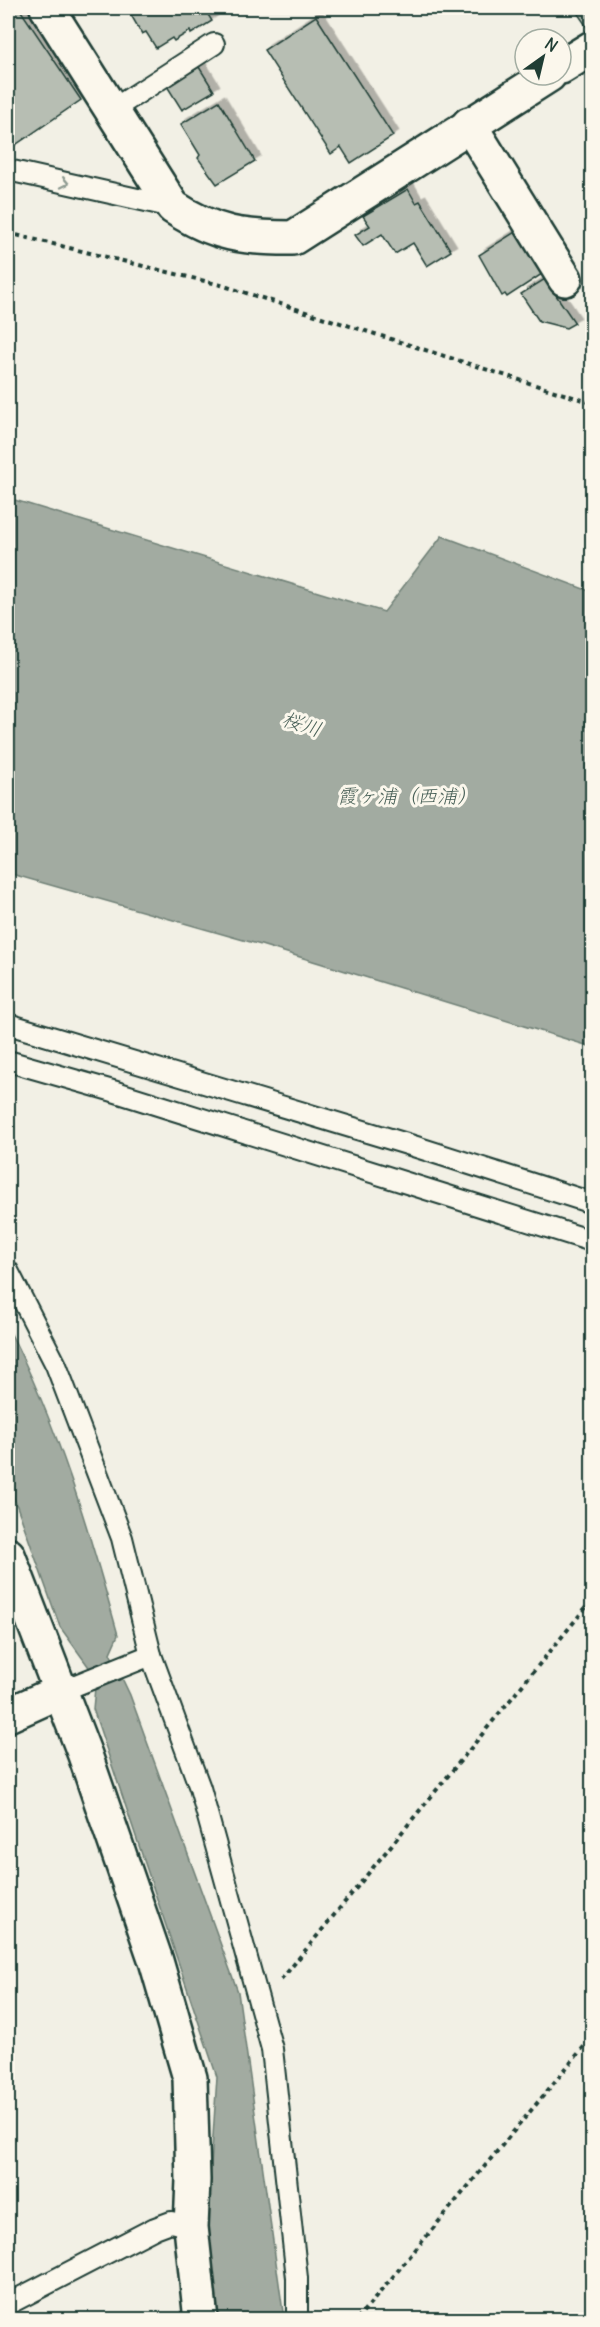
<svg xmlns="http://www.w3.org/2000/svg" width="600" height="2327" font-family="Delius,'Klee One',sans-serif">
	<style>
		.water { fill: #a2aba1; stroke: #6e7f75; stroke-width: 1.5 }
		.building { fill: #b7beb3; stroke: #1f3d34; stroke-width: 1.5; filter: url(#shadow) }
		.lines { fill: none; stroke-linecap: round; stroke-linejoin: round }
		.lane-casing { stroke: #1f3d34; stroke-width: 24 }
		.street-casing { stroke: #1f3d34; stroke-width: 38 }
		.path { stroke: #1f3d34; stroke-width: 4; stroke-dasharray: 4.5 4.5; stroke-linecap: butt }
		.lane { stroke: #fbf7ec; stroke-width: 20 }
		.street { stroke: #fbf7ec; stroke-width: 33 }
		.oneway { stroke: #8d9a90 }
		.labels { text-anchor: middle; stroke-width: 6; stroke-linejoin: round; paint-order: stroke }
		.water-label { font-size: 20px; font-style: italic; fill: #465e55; stroke: #fbf7ec }
	</style>
	<defs>
		<filter id="shadow"><feDropShadow dx="5.5" dy="-5.5" stdDeviation="0" flood-color="#0004"/></filter>
	</defs>
	<rect width="100%" height="100%" fill="#f2f0e5"/>
	<filter id="ink" filterUnits="userSpaceOnUse"><feTurbulence type="fractalNoise" baseFrequency=".0167" numOctaves="2"/><feDisplacementMap in="SourceGraphic" scale="12" xChannelSelector="R" yChannelSelector="G"/><feConvolveMatrix kernelMatrix="1 2 1 2 8 2 1 2 1" color-interpolation-filters="sRGB"/></filter>
	<g filter="url(#ink)">
		<g class="water">
			<polygon points="8,498 384,612 442,536 592,592 592,1047 261,945 8,873"/>
			<path d="M 8,1328 C 58,1425 89,1530 118,1635 L 110,1653 L 130,1695 L 238,1992 L 284,2319 L 215,2319 L 206,2240 L 217,2077 L 93,1709 L 96,1677 L 60,1627 L 8,1481 Z"/>
		</g>
		<g class="building">
			<polygon points="8,8 19,8 81,100 8,150"/>
			<polygon points="143,8 204,8 212,21 191,34 190,31 174,41 172,38 156,48 146,32 142,34 131,15"/>
			<polygon points="574,8 592,8 592,23 587,27"/>
			<polygon points="316,16 393,136 351,163 341,147 331,154 264,50"/>
			<polygon points="199,67 214,91 182,110 167,86"/>
			<polygon points="219,101 255,161 217,184 198,158 200,155 181,124"/>
			<polygon points="408,189 416,203 420,201 451,251 427,266 413,243 395,254 382,234 363,246 355,235 370,226 363,216"/>
			<polygon points="515,232 542,274 507,297 505,294 502,296 479,255"/>
			<polygon points="545,279 575,323 566,328 539,321 521,294"/>
		</g>
		<g class="lines">
			<defs>
				<g id="lane">
					<polyline points="112,110 214,44"/>
					<polyline points="8,170 173,207"/>
					<polyline points="8,1024 407,1144 592,1203"/>
					<polyline points="8,1061 113,1091 592,1241"/>
					<polyline points="8,1271 56,1365 122,1538 151,1655 200,1788 272,2049 297,2278 297,2320"/>
					<polyline points="61,1691 151,1655"/>
					<polyline points="8,2304 155,2228 171,2222 191,2227"/>
				</g>
				<g id="street">
					<path d="M 47,8 L 173,207 C 215,235 244,238 293,238 L 549,75"/>
					<polyline points="561,67 592,48"/>
					<polyline points="469,124 565,279"/>
					<polyline points="8,1555 85,1755 156,1961 190,2078 193,2180 191,2227 201,2320"/>
					<polyline points="8,1715 61,1691"/>
				</g>
			</defs>
			<use href="#lane" class="lane-casing"/>
			<use href="#street" class="street-casing"/>
			<g class="path">
				<polyline points="8,233 221,285 592,403"/>
				<polyline points="281,1980 592,1600"/>
				<polyline points="357,2320 592,2037"/>
			</g>
			<use href="#lane" class="lane"/>
			<use href="#street" class="street"/>
		</g>
		<defs><path id="oneway-chevron" d="M-2-3.5L2.5 0L-2 3.5" fill="none" stroke-width="1.6" stroke-linecap="round" stroke-linejoin="round" transform="scale(1.5)"/></defs>
		<use class="oneway" href="#oneway-chevron" transform="translate(65 183) rotate(12)"/>
	</g>
	<g class="labels">
		<g class="water-label">
			<text transform="translate(302 724) rotate(18)" y="7">桜川</text>
			<text x="407" y="803">霞ヶ浦（西浦）</text>
		</g>
	</g>
	<rect width="600" height="2327" fill="none" stroke="#fbf7ec" stroke-width="30"/>
	<rect x="15" y="15" width="570" height="2297" fill="none" stroke="#1f3d34" stroke-width="2" filter="url(#ink)"/>
	<g transform="translate(543 57) rotate(34)"><circle r="28" fill="#fbf7ec" stroke="#a3ada2" stroke-width="1.5"/>
	<path d="M0-4.5L10 22L0 15L-10 22Z" fill="#1f3d34"/>
	<text y="-9" font-size="16" font-weight="bold" text-anchor="middle" fill="#1f3d34">N</text>
	</g>
</svg>
